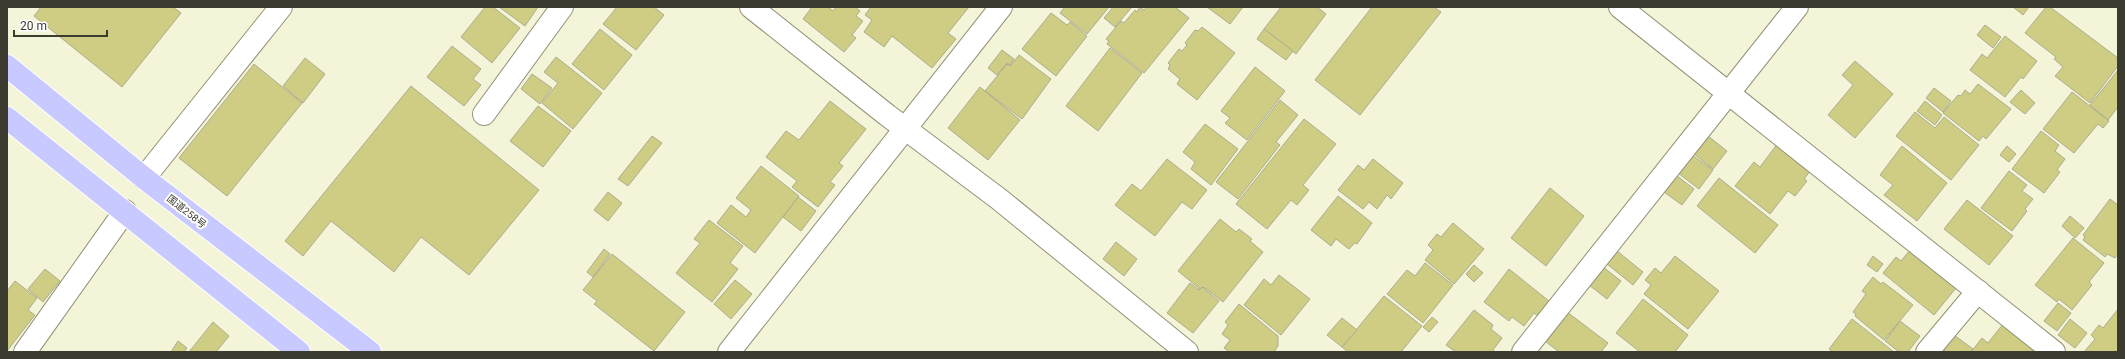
<svg xmlns="http://www.w3.org/2000/svg" width="2125" height="359" font-family="Roboto,'Noto Sans JP',sans-serif">
	<style>
		.building { fill: #cecd83; stroke: #acac91 }
		.lines { fill: none; stroke-linecap: round; stroke-linejoin: round }
		.street-casing { stroke: #929279; stroke-width: 24 }
		.highway-casing { stroke: #fff; stroke-width: 24 }
		.street { stroke: #fff; stroke-width: 22 }
		.highway { stroke: #c7c9ff; stroke-width: 22 }
		.labels { text-anchor: middle; stroke-width: 4; stroke-linejoin: round; paint-order: stroke }
		.street-label { font-size: 10px; fill: #3b3b30; stroke: #fff }
	</style>
	<rect width="100%" height="100%" fill="#f4f4d8"/>
	<g class="building">
		<polygon points="41,7 173,7 181,13 122,87 34,16"/>
		<polygon points="485,7 493,7 520,28 492,63 461,37"/>
		<polygon points="499,7 538,7 525,26"/>
		<polygon points="617,7 654,7 664,15 636,50 603,24"/>
		<polygon points="812,7 828,7 833,11 836,7 855,7 860,11 856,16 863,21 852,35 856,38 844,52 803,19"/>
		<polygon points="871,7 969,7 948,33 956,39 932,68 892,36 884,47 864,32 872,20 865,15"/>
		<polygon points="1065,7 1109,7 1087,34 1060,13"/>
		<polygon points="1113,7 1132,7 1115,27 1104,18"/>
		<polygon points="1140,7 1144,10 1147,7 1175,7 1189,18 1144,73 1107,44 1109,41 1106,39 1121,21 1124,23 1135,10 1137,12"/>
		<polygon points="1207,7 1243,7 1230,24"/>
		<polygon points="1281,7 1317,7 1326,14 1296,54 1264,29"/>
		<polygon points="1372,7 1434,7 1441,12 1360,115 1315,80"/>
		<polygon points="2013,7 2029,7 2023,15"/>
		<polygon points="2046,7 2050,7 2118,58 2118,66 2090,103 2055,76 2063,67 2054,59 2056,57 2025,33"/>
		<polygon points="1051,13 1067,25 1070,22 1087,36 1056,76 1022,49"/>
		<polygon points="1985,25 2001,37 1993,48 1977,35"/>
		<polygon points="1202,27 1235,53 1197,100 1177,84 1180,79 1168,69 1170,65 1168,63 1179,49 1182,51 1187,45 1185,43 1195,30 1198,31"/>
		<polygon points="600,29 632,55 604,90 572,64"/>
		<polygon points="1264,29 1293,51 1286,60 1257,39"/>
		<polygon points="2005,36 2037,61 2023,79 2021,77 2005,97 1970,70 1982,54 1987,58"/>
		<polygon points="452,46 481,69 473,79 481,85 464,106 427,77"/>
		<polygon points="1110,48 1142,73 1098,131 1066,106"/>
		<polygon points="1002,50 1014,59 1010,65 1007,63 997,75 988,68"/>
		<polygon points="1019,55 1051,79 1022,119 985,91 1007,64 1010,66"/>
		<polygon points="556,57 602,93 573,129 542,103 558,83 544,72"/>
		<polygon points="305,58 325,74 303,103 283,86"/>
		<polygon points="1855,61 1893,94 1855,138 1828,115 1853,85 1842,75"/>
		<polygon points="254,64 302,103 227,196 179,158"/>
		<polygon points="1255,67 1285,91 1247,140 1225,123 1230,118 1221,111"/>
		<polygon points="2118,70 2118,107 2108,120 2090,105"/>
		<polygon points="532,74 552,88 540,104 521,89"/>
		<polygon points="1978,84 2011,109 1986,139 1983,136 1979,141 1943,113 1958,95 1961,96 1965,90 1970,94"/>
		<polygon points="411,86 539,190 469,275 421,237 394,272 331,221 303,256 285,241"/>
		<polygon points="980,87 1020,120 988,160 948,128"/>
		<polygon points="1934,88 1951,101 1943,112 1926,98"/>
		<polygon points="2021,90 2035,103 2025,114 2010,102"/>
		<polygon points="2072,92 2109,121 2103,128 2098,124 2074,153 2043,129"/>
		<polygon points="1280,100 1298,115 1276,142 1280,145 1238,199 1216,182"/>
		<polygon points="830,101 866,129 839,163 843,166 830,182 835,185 818,207 792,187 797,181 766,157 786,131 799,140"/>
		<polygon points="1925,101 1942,115 1935,125 1917,111"/>
		<polygon points="538,106 571,131 543,167 510,141"/>
		<polygon points="1915,112 1935,128 1944,117 1979,145 1951,180 1896,136"/>
		<polygon points="1304,119 1336,144 1303,185 1309,190 1297,205 1291,200 1267,229 1236,204"/>
		<polygon points="1205,124 1238,149 1211,185 1191,169 1195,162 1183,152"/>
		<polygon points="2041,131 2059,145 2055,151 2065,159 2057,170 2060,172 2044,193 2012,169"/>
		<polygon points="652,136 662,143 628,186 618,179"/>
		<polygon points="1708,136 1727,151 1713,169 1694,154"/>
		<polygon points="1778,143 1811,170 1804,179 1807,181 1795,196 1788,191 1770,214 1735,186 1754,162 1760,167"/>
		<polygon points="1902,146 1947,183 1917,221 1884,195 1893,185 1880,175"/>
		<polygon points="2007,146 2016,154 2009,162 2000,155"/>
		<polygon points="1692,155 1713,170 1699,189 1678,173"/>
		<polygon points="1167,159 1207,190 1192,209 1182,202 1155,236 1115,205 1132,184 1141,191"/>
		<polygon points="1373,159 1403,183 1391,199 1387,195 1377,209 1369,202 1363,209 1338,190 1358,165 1364,170"/>
		<polygon points="761,166 799,196 755,253 717,223 731,205 746,217 751,210 736,198"/>
		<polygon points="2009,171 2027,185 2022,191 2033,199 2025,209 2027,211 2012,231 1981,208"/>
		<polygon points="1676,175 1694,189 1682,205 1664,192"/>
		<polygon points="1719,178 1778,225 1755,253 1697,206"/>
		<polygon points="1550,188 1584,216 1546,266 1511,238"/>
		<polygon points="608,192 622,203 608,221 594,210"/>
		<polygon points="1338,196 1372,223 1357,244 1355,243 1349,249 1336,239 1331,246 1311,230"/>
		<polygon points="798,197 816,211 801,231 783,217"/>
		<polygon points="2110,199 2118,205 2118,254 2115,258 2107,254 2105,257 2083,240 2085,237 2083,235"/>
		<polygon points="1967,200 2013,236 1989,265 1944,229"/>
		<polygon points="2070,216 2084,228 2075,238 2062,226"/>
		<polygon points="1220,219 1236,232 1239,229 1252,239 1250,241 1263,252 1223,302 1205,288 1202,287 1200,289 1178,271"/>
		<polygon points="709,220 743,246 730,263 738,269 712,302 676,273 700,243 694,239"/>
		<polygon points="1453,223 1484,249 1454,284 1425,260 1433,250 1428,245 1437,234 1441,237"/>
		<polygon points="2073,238 2104,263 2089,282 2092,285 2072,310 2059,299 2057,302 2035,285"/>
		<polygon points="1116,242 1137,259 1124,276 1103,259"/>
		<polygon points="604,249 610,254 593,277 587,272"/>
		<polygon points="1910,250 1956,288 1934,315 1883,273 1896,257 1901,261"/>
		<polygon points="1617,251 1643,272 1633,285 1607,264"/>
		<polygon points="612,254 685,312 654,351 594,304 597,301 583,290"/>
		<polygon points="1675,256 1719,291 1688,329 1644,294 1651,285 1645,280 1655,268 1661,273"/>
		<polygon points="1873,256 1883,264 1877,272 1867,265"/>
		<polygon points="1425,263 1453,285 1423,323 1387,294 1407,270 1415,276"/>
		<polygon points="1474,265 1483,273 1474,282 1466,274"/>
		<polygon points="1603,267 1621,281 1607,299 1589,285"/>
		<polygon points="45,269 60,281 43,302 28,289"/>
		<polygon points="1509,269 1549,301 1538,316 1534,313 1524,326 1512,317 1509,321 1484,302"/>
		<polygon points="1279,275 1310,299 1281,335 1244,305 1264,279 1271,285"/>
		<polygon points="1873,277 1881,284 1883,282 1913,305 1884,340 1855,316 1856,314 1853,312 1866,294 1862,291"/>
		<polygon points="735,280 752,294 731,319 714,304"/>
		<polygon points="15,281 37,298 28,310 35,315 7,351 7,291"/>
		<polygon points="1190,283 1199,290 1202,287 1219,301 1193,333 1167,313"/>
		<polygon points="1384,296 1422,326 1401,352 1348,352 1342,347"/>
		<polygon points="1643,299 1688,335 1675,352 1640,352 1616,333"/>
		<polygon points="2058,303 2071,313 2057,331 2044,321"/>
		<polygon points="1239,304 1278,336 1278,346 1274,352 1229,352 1224,348 1230,340 1222,334 1228,325 1225,322"/>
		<polygon points="2118,309 2118,352 2084,352 2095,339 2091,335 2099,325 2103,328"/>
		<polygon points="1474,310 1493,325 1491,329 1502,338 1493,350 1495,352 1456,352 1446,345"/>
		<polygon points="1567,312 1608,343 1601,352 1559,352 1545,341"/>
		<polygon points="1432,317 1438,322 1429,332 1423,327"/>
		<polygon points="1342,318 1357,330 1342,347 1327,335"/>
		<polygon points="1852,319 1894,352 1833,352 1829,349"/>
		<polygon points="2070,319 2087,333 2075,348 2058,335"/>
		<polygon points="1900,321 1920,336 1908,352 1899,352 1885,341"/>
		<polygon points="213,322 229,336 216,352 189,352"/>
		<polygon points="2003,324 2038,352 1971,352 1982,338 1988,343"/>
		<polygon points="1954,335 1973,349 1970,352 1946,352 1943,349"/>
		<polygon points="178,341 187,348 184,352 171,352"/>
	</g>
	<g class="lines">
		<defs>
			<g id="street">
				<polyline points="751,7 887,115 999,199 1187,352"/>
				<polyline points="1620,7 2054,352"/>
				<polyline points="484,114 562,7"/>
				<polyline points="144,178 281,7"/>
				<polyline points="25,352 125,211"/>
				<polyline points="729,352 1001,7"/>
				<polyline points="1523,352 1797,7"/>
				<polyline points="1927,352 1978,291"/>
			</g>
			<g id="highway">
				<polyline points="7,66 144,178 370,352"/>
				<polyline points="7,118 299,352"/>
			</g>
		</defs>
		<use href="#street" class="street-casing"/>
		<use href="#highway" class="highway-casing"/>
		<use href="#street" class="street"/>
		<use href="#highway" class="highway"/>
	</g>
	<g class="labels">
		<g class="street-label">
			<text transform="translate(187 211) rotate(38)" y="4">国道258号</text>
		</g>
	</g>
	<rect width="2125" height="359" fill="none" stroke="#3b3b30" stroke-width="16"/>
	<path d="M14 30v6h93v-6" fill="none" stroke="#3b3b30" stroke-width="2"/>
	<text x="20" y="30" font-size="12" fill="#3b3b30" stroke="#ffffff" stroke-width="3" paint-order="stroke">20 m</text>
</svg>
